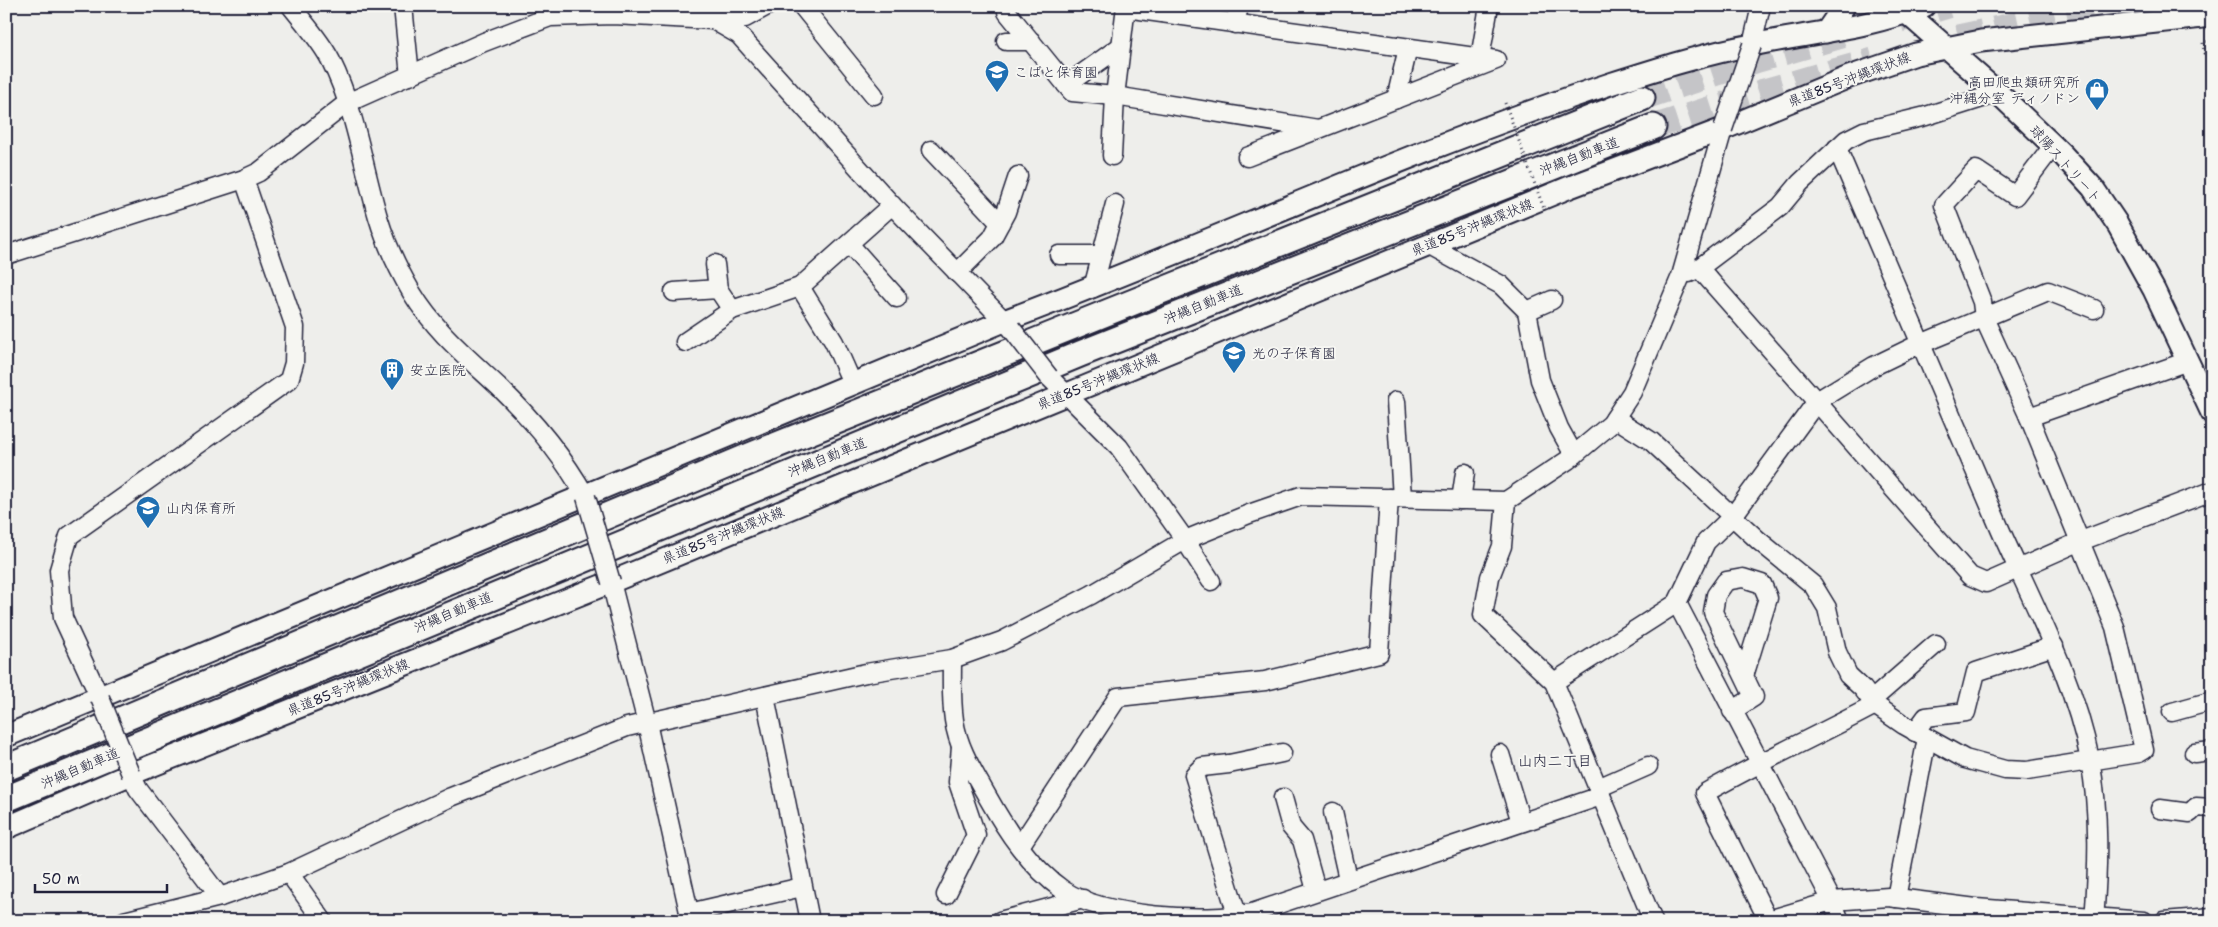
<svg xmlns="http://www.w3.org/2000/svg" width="2218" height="927" font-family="'Shantell Sans','Klee One',sans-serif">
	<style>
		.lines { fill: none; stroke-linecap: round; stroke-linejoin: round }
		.highway-tunnel { stroke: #c5c5c8; stroke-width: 25; stroke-dasharray: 25 12; stroke-linecap: butt }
		.minor-casing { stroke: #22223b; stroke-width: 21 }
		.major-casing { stroke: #22223b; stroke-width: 25 }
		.highway-casing { stroke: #22223b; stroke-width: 29 }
		.path { stroke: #22223b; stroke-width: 3; stroke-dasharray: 1 4; stroke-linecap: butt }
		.minor { stroke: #f6f6f2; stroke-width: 18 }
		.major { stroke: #f6f6f2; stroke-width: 21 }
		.highway { stroke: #f6f6f2; stroke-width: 25 }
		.minor-bridge-casing { stroke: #22223b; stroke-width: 21; stroke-linecap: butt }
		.path-bridge { stroke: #22223b; stroke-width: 3; stroke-dasharray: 1 4; stroke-linecap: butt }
		.minor-bridge { stroke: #f6f6f2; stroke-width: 18 }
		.labels { text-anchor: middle; stroke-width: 4; stroke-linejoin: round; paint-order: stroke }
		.poi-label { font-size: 14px; fill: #22223b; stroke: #f6f6f2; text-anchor: start }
		.street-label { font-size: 14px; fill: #22223b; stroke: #f6f6f2 }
		.neighbourhood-label { font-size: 15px; fill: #22223b; stroke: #f6f6f2 }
	</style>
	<rect width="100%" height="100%" fill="#eeeeeb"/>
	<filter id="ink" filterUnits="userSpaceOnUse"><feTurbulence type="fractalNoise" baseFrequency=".02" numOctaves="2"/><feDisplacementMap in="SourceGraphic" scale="10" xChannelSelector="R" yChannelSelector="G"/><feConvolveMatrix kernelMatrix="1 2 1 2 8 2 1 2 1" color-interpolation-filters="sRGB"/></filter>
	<g filter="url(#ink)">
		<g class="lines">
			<g class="highway-tunnel">
				<polyline points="1900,20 1948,6"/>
				<polyline points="1958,37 2099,6"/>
				<polyline points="1642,98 1755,61 1845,35"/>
				<polyline points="1653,127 1764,91 1873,60"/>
			</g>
			<defs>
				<g id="minor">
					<path d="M 291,6 C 305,24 321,41 331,61 C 355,109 363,166 378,217 C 386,244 398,269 412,293 C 435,331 467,357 499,387 C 532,419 563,456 586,497"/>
					<polyline points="403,6 410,76"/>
					<polyline points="707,6 713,20 739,35 892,205 1011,328"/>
					<polyline points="802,6 874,95"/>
					<polyline points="1126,8 1496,60 1247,157"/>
					<polyline points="1007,12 1072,92 1115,96 1318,129"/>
					<polyline points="1235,24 1239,6"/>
					<polyline points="1006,41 1031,41"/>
					<polyline points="1752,45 1761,6"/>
					<polyline points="1480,58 1489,6"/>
					<polyline points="1066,85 1121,46"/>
					<polyline points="1396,99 1408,48"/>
					<path d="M 1837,148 C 1891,275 1945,402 2000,529 C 2033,604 2074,678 2090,760 C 2100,813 2098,868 2094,921"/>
					<polyline points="931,150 1000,223"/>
					<polyline points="1112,156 1115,96 1126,6"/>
					<polyline points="849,244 897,298"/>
					<polyline points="1428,245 1501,285 1527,311 1540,380 1559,428 1574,455"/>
					<polyline points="6,255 244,179 259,172 347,103 484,42 550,17 613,15 713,20 745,18 767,6"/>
					<polyline points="1059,255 1102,255"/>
					<polyline points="715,264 718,289"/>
					<polyline points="1699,268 1970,576 1986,583 2081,541 2212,491"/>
					<polyline points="957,273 992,238 1006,212 1018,176"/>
					<polyline points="1689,273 1699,268 1780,207 1800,183 1846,140 1864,131 1926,116 1998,93"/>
					<polyline points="800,287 834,342 853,385"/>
					<polyline points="1093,288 1115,204"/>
					<polyline points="674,292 718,289 732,310"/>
					<polyline points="1527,311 1552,300"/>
					<polyline points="685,342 732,310 800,287 892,205"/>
					<polyline points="1049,377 1119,447 1185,540 1211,581"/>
					<polyline points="1396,401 1402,498"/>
					<polyline points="2029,417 2188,361"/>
					<polyline points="1615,418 1651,441 1758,540 1813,585 1827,608 1837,652 1848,675 1863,689 1875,705 1904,725 1965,759 2005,770 2027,771 2139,753 2144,750 2115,627 2029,417 1984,318 1982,302 1944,205 1976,170 2015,196 2053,146"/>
					<polyline points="1461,500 1465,473"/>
					<polyline points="1506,501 1502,546 1490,577 1483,615 1554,682 1653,921"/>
					<polyline points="611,582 647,723 691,921"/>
					<polyline points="1677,603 1706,542 1733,516 1817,401 1874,366 1911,348 2048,291 2094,309"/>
					<path d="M 952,659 C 952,679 951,700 954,720 C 958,748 973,771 987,796 C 1006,830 1030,867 1063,890 C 1103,917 1206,923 1252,913 L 1601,796"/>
					<polyline points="1554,682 1677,603 1832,901 1840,921"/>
					<polyline points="765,696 810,921"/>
					<polyline points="100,698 63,618 59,570 69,536 289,380 294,363 295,327 244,179"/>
					<polyline points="1872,700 1936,644"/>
					<polyline points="1732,711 1754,697 1713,612 1716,595 1726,581 1743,578 1762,584 1768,598 1744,676"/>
					<polyline points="2172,712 2212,701"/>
					<polyline points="1915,732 1926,717 1966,712 1976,672 2054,646"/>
					<polyline points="2194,753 2212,751"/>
					<polyline points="1500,754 1521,822"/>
					<polyline points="131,774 138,789 220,897"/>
					<polyline points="1598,788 1648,766"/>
					<polyline points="1283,798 1291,827 1302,840 1316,890"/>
					<polyline points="2160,809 2190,813 2196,807 2212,808"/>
					<polyline points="1333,812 1348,879"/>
					<polyline points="1020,846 1118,697 1265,681 1379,653 1389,498"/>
					<polyline points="289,873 323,921"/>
					<polyline points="946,895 976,835 958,782 961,747"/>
					<polyline points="1896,898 1927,738"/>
					<polyline points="689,913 802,887"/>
					<path d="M 1768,920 L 1705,793 C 1761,761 1819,735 1875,705"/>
					<polyline points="124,921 220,897 289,873 451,797 627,727 866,673 952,659 1002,641 1091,595 1185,540 1249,514 1301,496 1506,501 1568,460 1611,424 1632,392 1681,276 1723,129"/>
					<polyline points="1000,921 1083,899"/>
					<polyline points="1239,921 1194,775 1202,767 1229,764 1282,753"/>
					<polyline points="1765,921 1832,901 1889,897 1976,908 2144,921"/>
					<polyline points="2164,921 2212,917"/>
				</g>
				<g id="major">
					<polyline points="1899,6 1998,93 2062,154 2093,188 2118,225 2154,290 2212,413"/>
					<polyline points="1826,32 1844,6"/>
					<path d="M 6,736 L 1004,321 C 1207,245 1404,152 1610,84 C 1657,69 1704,54 1752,45 C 1809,33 1869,28 1924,6"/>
					<polyline points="6,828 131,774 611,582 1570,187 1723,129 1849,77 1916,54 1981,41 2212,16"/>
				</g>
				<g id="highway">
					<polyline points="6,768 747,457 1642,98"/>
					<polyline points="6,799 1080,354 1653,127"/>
				</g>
			</defs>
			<use href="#minor" class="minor-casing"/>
			<use href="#major" class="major-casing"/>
			<use href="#highway" class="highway-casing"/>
			<polyline class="path" points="2212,41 2203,42 2204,53 2212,52"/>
			<use href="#minor" class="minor"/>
			<use href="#major" class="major"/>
			<use href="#highway" class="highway"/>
			<defs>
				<g id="minor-bridge">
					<polyline points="1723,129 1752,45"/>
					<polyline points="1011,328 1049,377"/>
					<polyline points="586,497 611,582"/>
					<polyline points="100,698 131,774"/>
				</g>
			</defs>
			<use href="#minor-bridge" class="minor-bridge-casing"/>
			<polyline class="path-bridge" points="1505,103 1544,209"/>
			<use href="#minor-bridge" class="minor-bridge"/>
		</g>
	</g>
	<defs>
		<symbol id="school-pin" viewBox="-11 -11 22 30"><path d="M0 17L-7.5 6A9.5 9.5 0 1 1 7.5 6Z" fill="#1f6fb2" stroke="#f6f6f2"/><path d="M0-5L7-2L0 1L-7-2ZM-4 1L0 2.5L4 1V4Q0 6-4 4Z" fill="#fff"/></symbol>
		<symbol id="shop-pin" viewBox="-11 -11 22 30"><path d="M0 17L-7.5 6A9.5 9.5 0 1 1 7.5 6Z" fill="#1f6fb2" stroke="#f6f6f2"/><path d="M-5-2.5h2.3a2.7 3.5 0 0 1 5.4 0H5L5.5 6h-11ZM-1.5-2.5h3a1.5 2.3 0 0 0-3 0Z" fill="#fff"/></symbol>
		<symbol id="building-pin" viewBox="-11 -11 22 30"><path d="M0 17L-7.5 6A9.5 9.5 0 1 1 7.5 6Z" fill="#1f6fb2" stroke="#f6f6f2"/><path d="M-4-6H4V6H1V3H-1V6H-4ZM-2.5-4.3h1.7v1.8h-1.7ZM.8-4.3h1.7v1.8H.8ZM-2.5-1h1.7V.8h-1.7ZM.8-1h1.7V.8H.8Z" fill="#fff"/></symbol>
	</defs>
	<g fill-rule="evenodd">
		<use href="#school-pin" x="983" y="58" width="28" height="38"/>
		<use href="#shop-pin" x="2083" y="76" width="28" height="38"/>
		<use href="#school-pin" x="1220" y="339" width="28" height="38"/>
		<use href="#building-pin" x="378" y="356" width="28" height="38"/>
		<use href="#school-pin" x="134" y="494" width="28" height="38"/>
	</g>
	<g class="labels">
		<g class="poi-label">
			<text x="1014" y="77">こばと保育園</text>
			<text x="2080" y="87" text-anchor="end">高田爬虫類研究所<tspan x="2080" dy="16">沖縄分室 ディノドン</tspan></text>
			<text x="1252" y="358">光の子保育園</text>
			<text x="410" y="375">安立医院</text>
			<text x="166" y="513">山内保育所</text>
		</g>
		<g class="street-label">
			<text transform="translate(1849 79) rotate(-21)" y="5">県道85号沖縄環状線</text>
			<text transform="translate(1579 156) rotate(-21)" y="5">沖縄自動車道</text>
			<text transform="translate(2066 164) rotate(48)" y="5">球陽ストリート</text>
			<text transform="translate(1472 227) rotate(-22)" y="5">県道85号沖縄環状線</text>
			<text transform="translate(1203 304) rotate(-22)" y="5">沖縄自動車道</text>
			<text transform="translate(1098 381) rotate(-22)" y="5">県道85号沖縄環状線</text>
			<text transform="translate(827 457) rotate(-22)" y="5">沖縄自動車道</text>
			<text transform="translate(723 535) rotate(-22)" y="5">県道85号沖縄環状線</text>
			<text transform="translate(453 612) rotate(-23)" y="5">沖縄自動車道</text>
			<text transform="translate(348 687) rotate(-22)" y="5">県道85号沖縄環状線</text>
			<text transform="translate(80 768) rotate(-23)" y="5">沖縄自動車道</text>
		</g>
		<g class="neighbourhood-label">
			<text x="1555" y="766">山内二丁目</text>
		</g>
	</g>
	<rect width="2218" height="927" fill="none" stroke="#f6f6f2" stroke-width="25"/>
	<rect x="12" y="12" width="2193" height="902" fill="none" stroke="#22223b" stroke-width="2" filter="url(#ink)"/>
	<path d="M35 884v8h132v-8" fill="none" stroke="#22223b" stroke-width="2.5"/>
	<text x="42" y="884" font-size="15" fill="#22223b" stroke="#f6f6f2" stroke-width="4" paint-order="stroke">50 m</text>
</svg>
